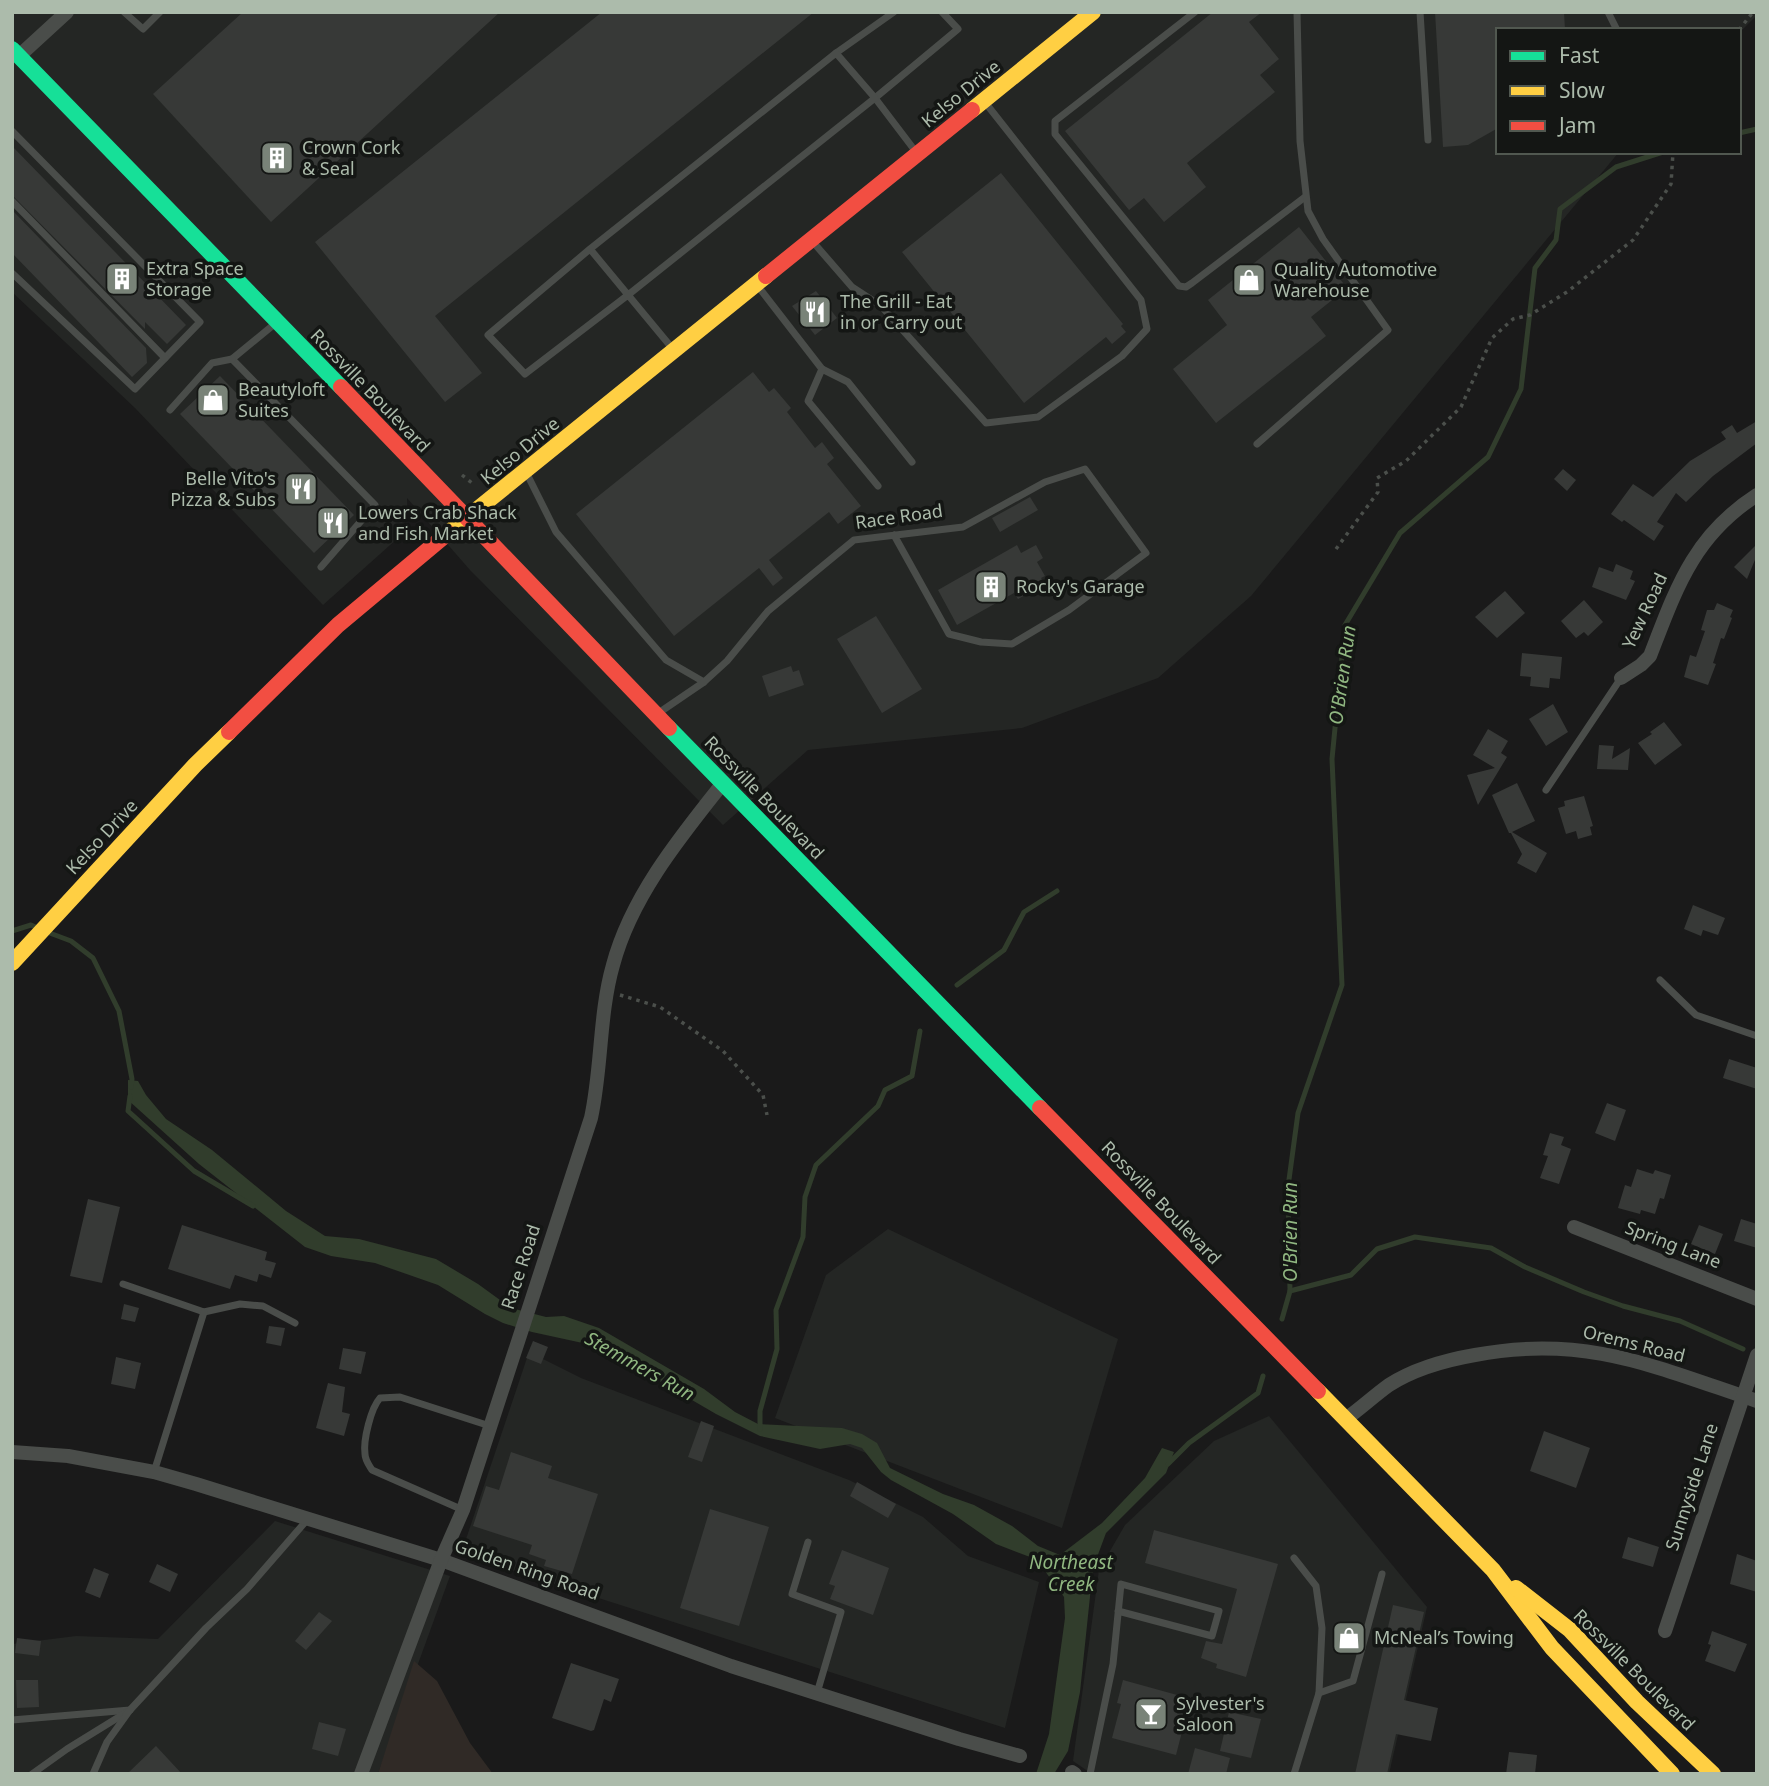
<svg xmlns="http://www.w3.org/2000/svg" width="1769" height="1786" font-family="'Noto Sans',sans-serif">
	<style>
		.built { fill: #242624 }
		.green { fill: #302a26 }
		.water { fill: #313d2c }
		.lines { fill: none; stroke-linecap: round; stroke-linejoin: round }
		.stream { stroke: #313d2c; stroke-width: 5 }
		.building { fill: #373937 }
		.path { stroke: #4b4f4b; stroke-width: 3.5; stroke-dasharray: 3.5 5; stroke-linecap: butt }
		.lane { stroke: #4a4d4a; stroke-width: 7 }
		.street { stroke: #4a4d4a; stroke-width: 14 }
		.fast { stroke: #16e098; stroke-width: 16 }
		.slow { stroke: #ffcf43; stroke-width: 16 }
		.jam { stroke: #f24e42; stroke-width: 16 }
		.labels { text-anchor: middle; stroke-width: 7; stroke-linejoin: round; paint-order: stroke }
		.street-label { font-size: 18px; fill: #acbbab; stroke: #141614 }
		.poi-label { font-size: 18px; fill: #acbbab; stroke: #141614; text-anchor: start }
		.water-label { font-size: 19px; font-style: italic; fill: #90b781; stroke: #141614 }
	</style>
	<rect width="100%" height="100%" fill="#1a1a1a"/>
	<g class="built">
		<polygon points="12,12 1757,12 1757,15 1739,33 1739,30 1498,30 1498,152 1619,152 1251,596 1158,678 1022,728 808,750 723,825 470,570 407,498 408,529 323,605 135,408 12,292"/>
		<polygon points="888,1229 1118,1339 1062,1528 775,1418 826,1275"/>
		<polygon points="529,1352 581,1378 849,1480 923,1517 968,1556 1039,1582 1005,1728 461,1554"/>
		<polygon points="1269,1416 1427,1607 1389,1774 1092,1774 1073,1761 1099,1570 1125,1525 1214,1441"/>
		<polygon points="275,1521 450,1576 378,1774 12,1774 12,1644 76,1636 158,1639"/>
	</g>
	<polygon class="green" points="414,1661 437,1681 470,1743 493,1774 378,1774"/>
	<polygon class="water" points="128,1080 138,1081 146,1095 166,1119 212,1150 286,1211 325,1236 359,1239 436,1259 478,1284 511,1308 546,1317 564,1316 599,1328 704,1389 735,1412 758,1424 842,1428 862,1434 877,1443 890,1468 943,1494 974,1505 1012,1526 1038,1546 1060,1555 1102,1523 1145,1478 1162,1448 1174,1452 1166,1473 1106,1533 1093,1568 1080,1692 1068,1751 1054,1774 1036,1774 1049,1734 1065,1618 1064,1597 1042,1567 1030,1557 996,1544 953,1514 891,1480 881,1472 862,1448 850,1444 820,1449 760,1436 716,1414 601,1347 532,1332 503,1323 485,1314 438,1285 375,1263 331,1256 305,1247 199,1164 128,1100"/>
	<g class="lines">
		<g class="stream">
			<polyline points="1739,133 1757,129"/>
			<polyline points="12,931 31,925 38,928"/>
			<polyline points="47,932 71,941 93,958 119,1011 132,1079 131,1087"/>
			<polyline points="957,985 1004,950 1024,912 1057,891"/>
			<polyline points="130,1096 128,1111 194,1171 253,1206"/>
			<polyline points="1290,1291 1351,1275 1377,1249 1415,1237 1491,1248 1525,1267 1584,1292 1623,1306 1680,1321 1743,1349"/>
			<polyline points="1282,1319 1290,1291 1288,1187 1298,1113 1342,985 1332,759 1345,625 1400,533 1488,457 1521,389 1535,268 1556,240 1560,209 1616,167 1663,152"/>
			<polyline points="760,1429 760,1411 777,1349 776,1310 803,1237 805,1197 816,1165 878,1106 885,1090 912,1076 920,1031"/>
			<polyline points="1168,1464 1189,1443 1258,1393 1263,1376"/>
		</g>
	</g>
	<g class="building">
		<polygon points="243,12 500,12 271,222 153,94"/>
		<polygon points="602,12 814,12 435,316 482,373 445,402 315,242"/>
		<polygon points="1213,12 1262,12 1249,22 1279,59 1260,75 1275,92 1187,163 1206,187 1164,222 1144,198 1129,210 1065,131"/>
		<polygon points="1435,12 1564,12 1565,30 1498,30 1498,128 1468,145 1443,147"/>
		<polygon points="12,146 186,325 167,344 145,322 145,329 12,195"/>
		<polygon points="1001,173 1123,324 1121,326 1126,332 1112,344 1106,337 1024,403 902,252"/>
		<polygon points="12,210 146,348 147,363 132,377 12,253"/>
		<polygon points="1299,227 1347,288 1311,317 1326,336 1216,423 1173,369 1227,325 1208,300"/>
		<polygon points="816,291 837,318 815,335 792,306"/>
		<polygon points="753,372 769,392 774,388 791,408 787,412 815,448 822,442 834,458 827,464 861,506 838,524 829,512 769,560 783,578 773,586 759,568 674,636 576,514"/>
		<polygon points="220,376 354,515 314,553 180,414"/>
		<polygon points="1757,421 1757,443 1713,476 1686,502 1676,493 1657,522 1664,526 1654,541 1624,520 1622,522 1611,514 1633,484 1653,497 1690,461 1726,439 1721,432 1732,425 1737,433"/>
		<polygon points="1563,469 1576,480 1567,491 1554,479"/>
		<polygon points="1030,497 1038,510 1000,532 992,518"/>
		<polygon points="1757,544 1757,555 1747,579 1734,567"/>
		<polygon points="1017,545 1021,553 1036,545 1043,558 1037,562 1045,576 1041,578 1045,584 1018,599 1014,593 957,625 938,590"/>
		<polygon points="1616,564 1633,571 1630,579 1635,581 1626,600 1592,587 1599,567 1613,572"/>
		<polygon points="1505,591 1525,613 1497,638 1475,617"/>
		<polygon points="1584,600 1603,622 1588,636 1584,632 1576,638 1561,621"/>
		<polygon points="1717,603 1733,610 1730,617 1732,618 1724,639 1721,638 1713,663 1716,664 1708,685 1684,677 1690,655 1696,657 1705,631 1701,630 1707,610 1714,610"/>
		<polygon points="876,616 922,689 882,713 837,639"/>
		<polygon points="1522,653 1562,657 1560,679 1550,678 1549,688 1530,686 1531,677 1520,676"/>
		<polygon points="791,666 793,672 799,670 804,685 769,697 762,676"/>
		<polygon points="1553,704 1568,732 1546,746 1529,719"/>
		<polygon points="1664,722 1682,745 1655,765 1638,743 1652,734 1650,732"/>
		<polygon points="1488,729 1508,741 1501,753 1507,757 1478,805 1467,775 1495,768 1473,755"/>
		<polygon points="1599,745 1614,746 1612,759 1630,748 1628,770 1597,769"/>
		<polygon points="1517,783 1535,821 1512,832 1547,853 1536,873 1517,863 1522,854 1511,833 1509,833 1492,795"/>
		<polygon points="1584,796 1593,826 1590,827 1592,835 1578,839 1576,831 1566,834 1558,808 1565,806 1564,801"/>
		<polygon points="1693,905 1725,918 1718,935 1703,930 1701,936 1684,929"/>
		<polygon points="1729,1059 1757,1068 1757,1089 1723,1078"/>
		<polygon points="1607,1103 1626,1110 1615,1141 1595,1133"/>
		<polygon points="1550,1133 1564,1137 1561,1145 1571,1149 1559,1184 1540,1178 1548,1156 1543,1155"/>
		<polygon points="1637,1169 1653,1174 1655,1170 1671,1175 1664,1199 1660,1198 1655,1214 1641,1210 1640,1214 1618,1208 1625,1185 1631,1187"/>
		<polygon points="88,1199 120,1207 102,1283 70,1276"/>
		<polygon points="1741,1219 1757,1224 1757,1248 1734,1241"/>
		<polygon points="182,1225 267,1252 265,1260 276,1263 271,1278 259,1274 257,1282 235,1275 230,1289 168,1269"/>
		<polygon points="1699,1225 1723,1234 1715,1254 1691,1244"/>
		<polygon points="124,1304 139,1308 135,1322 121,1319"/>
		<polygon points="269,1326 285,1328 281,1346 266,1343"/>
		<polygon points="533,1341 548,1347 541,1364 526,1358"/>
		<polygon points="343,1348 366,1352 361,1374 339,1369"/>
		<polygon points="116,1357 141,1363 135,1389 111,1384"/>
		<polygon points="328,1383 345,1387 342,1412 350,1414 344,1436 316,1428"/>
		<polygon points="701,1421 714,1426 702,1462 688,1457"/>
		<polygon points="1544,1431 1590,1448 1576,1488 1530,1471"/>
		<polygon points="511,1452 552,1466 548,1478 598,1494 572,1574 544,1566 546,1560 529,1554 532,1545 473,1526 486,1486 499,1490"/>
		<polygon points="857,1482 896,1504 888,1518 850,1496"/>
		<polygon points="710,1509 769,1527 739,1626 680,1608"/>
		<polygon points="1154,1530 1278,1564 1246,1677 1216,1668 1217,1664 1201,1658 1206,1641 1222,1644 1237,1589 1145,1563"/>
		<polygon points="1628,1537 1659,1547 1653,1567 1622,1558"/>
		<polygon points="842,1550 889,1568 873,1615 830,1599 835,1586 829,1584"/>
		<polygon points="1737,1554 1757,1561 1757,1592 1730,1584"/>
		<polygon points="157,1564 178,1574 170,1592 149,1582"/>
		<polygon points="94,1568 109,1574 100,1598 85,1592"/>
		<polygon points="1393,1605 1424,1612 1404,1700 1438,1708 1431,1741 1396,1734 1387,1774 1355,1774"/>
		<polygon points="319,1612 332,1621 306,1650 295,1641"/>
		<polygon points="1712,1631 1747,1644 1735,1672 1705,1661 1711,1645 1708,1644"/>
		<polygon points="17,1638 41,1641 39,1656 15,1653"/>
		<polygon points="571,1663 619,1679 611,1702 604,1699 594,1730 591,1731 552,1718"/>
		<polygon points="16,1680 38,1680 39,1707 17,1708"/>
		<polygon points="1123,1680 1188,1698 1181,1724 1184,1724 1176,1755 1112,1738 1121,1704 1117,1703"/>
		<polygon points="1229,1712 1261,1719 1251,1758 1220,1751"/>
		<polygon points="319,1722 346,1729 338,1756 312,1749"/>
		<polygon points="156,1746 182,1774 127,1774"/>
		<polygon points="1195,1748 1230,1758 1226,1774 1188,1774"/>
		<polygon points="1509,1752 1537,1755 1535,1774 1506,1774"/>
	</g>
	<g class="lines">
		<g class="path">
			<polyline points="1739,30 1753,12"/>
			<polyline points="462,475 472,483"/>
			<polyline points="1336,549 1378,492 1377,478 1406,461 1461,407 1492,338 1513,319 1530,315 1567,292 1633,240 1671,184 1673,152"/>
			<polyline points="620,995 660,1007 723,1051 763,1095 767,1115"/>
		</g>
		<g class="lane">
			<polyline points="124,12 143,29 160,12"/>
			<polyline points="1195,12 1055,121 1055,134 1179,286 1186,287 1192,283 1305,197"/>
			<polyline points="1420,12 1428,140"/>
			<polyline points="1608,12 1617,30"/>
			<polyline points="836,53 894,12"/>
			<polyline points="12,131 200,322 135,389 12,273"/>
			<polyline points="916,152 875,98 958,29 942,12"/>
			<polyline points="12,201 165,358"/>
			<polyline points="813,242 852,287 881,306 986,423 1038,417 1122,356 1147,329 1141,300 984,101"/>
			<polyline points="590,249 836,53 875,98 628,295 525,374 488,335 590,249 672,348"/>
			<polyline points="757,285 822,369 848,382 912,462"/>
			<polyline points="277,322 232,359 375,505 321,567"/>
			<polyline points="822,369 808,401 878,486"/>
			<polyline points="170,410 212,363 232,359"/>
			<polyline points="1257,444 1388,330 1323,239 1308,211 1300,141 1297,12"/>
			<polyline points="526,472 556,532 666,660 704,682"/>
			<polyline points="660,712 704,682 727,661 768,611 854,540 963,527 1045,482 1085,469 1146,553 1069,610 1012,644 981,642 949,634 894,535"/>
			<polyline points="1546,790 1621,678"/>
			<polyline points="1660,980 1696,1015 1757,1036"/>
			<polyline points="123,1284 204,1312 240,1304 263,1306 295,1323"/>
			<polyline points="154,1472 204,1312"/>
			<path d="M 463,1510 L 372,1470 C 369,1465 365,1460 365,1454 C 363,1440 371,1408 380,1398 L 400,1397 L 490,1426"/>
			<polyline points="808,1542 792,1594 841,1612 817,1693"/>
			<polyline points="1294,1558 1316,1586 1322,1628 1319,1693"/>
			<polyline points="12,1720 130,1710"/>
			<polyline points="32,1774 67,1749 127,1712"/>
			<polyline points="93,1774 107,1742 130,1710 206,1628 247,1589 307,1520"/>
			<polyline points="1090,1774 1113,1664 1121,1584 1219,1611 1212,1636 1118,1611"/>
			<polyline points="1294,1774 1319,1693 1353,1681 1382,1574"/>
		</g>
		<g class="street">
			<polyline points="19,56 67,12"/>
			<path d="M 1621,678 L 1641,665 L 1650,656 C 1676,589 1693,536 1757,495"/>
			<polyline points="1574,1227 1757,1299"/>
			<path d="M 1347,1418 C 1361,1408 1375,1395 1389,1385 C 1414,1369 1446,1360 1475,1355 C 1585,1334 1655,1367 1757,1401"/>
			<polyline points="12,1452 68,1456 154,1472 196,1484 441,1560 731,1666 959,1739 1020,1756"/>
			<polyline points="1665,1631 1757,1355"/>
			<polyline points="1072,1772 1075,1774"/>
			<path d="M 361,1774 L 441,1560 L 463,1510 L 591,1118 C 602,1068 599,1014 613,965 C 631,897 680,837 723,783"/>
		</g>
		<g class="fast">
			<polyline points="12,49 341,387"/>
			<polyline points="669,728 1040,1108"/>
		</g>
		<g class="slow">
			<polyline points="972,110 1093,12"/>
			<polyline points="448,533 766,276"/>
			<polyline points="12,963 195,765 229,732"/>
			<polyline points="1318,1391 1493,1570 1552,1648 1672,1774"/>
			<polyline points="1516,1588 1570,1630 1637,1702 1713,1774"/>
		</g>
		<g class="jam">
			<polyline points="766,276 972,110"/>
			<polyline points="341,387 669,728"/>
			<polyline points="229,732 338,625 448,533"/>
			<polyline points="1040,1108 1318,1391"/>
		</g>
	</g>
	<defs>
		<symbol id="building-square" viewBox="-11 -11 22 22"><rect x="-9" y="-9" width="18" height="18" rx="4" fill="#798378" stroke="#141614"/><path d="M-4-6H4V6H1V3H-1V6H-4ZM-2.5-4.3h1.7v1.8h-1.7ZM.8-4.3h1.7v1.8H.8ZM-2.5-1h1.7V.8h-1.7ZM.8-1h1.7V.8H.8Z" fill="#fff"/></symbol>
		<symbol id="shop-square" viewBox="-11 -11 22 22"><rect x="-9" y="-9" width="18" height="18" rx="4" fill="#798378" stroke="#141614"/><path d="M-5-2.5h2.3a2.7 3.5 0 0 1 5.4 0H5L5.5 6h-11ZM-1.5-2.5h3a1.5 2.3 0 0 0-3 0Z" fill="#fff"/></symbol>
		<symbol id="restaurant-square" viewBox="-11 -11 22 22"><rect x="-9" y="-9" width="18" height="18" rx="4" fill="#798378" stroke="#141614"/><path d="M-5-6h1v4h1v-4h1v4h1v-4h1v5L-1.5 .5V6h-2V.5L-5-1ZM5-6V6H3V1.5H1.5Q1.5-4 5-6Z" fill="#fff"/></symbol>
		<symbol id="bar-square" viewBox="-11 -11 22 22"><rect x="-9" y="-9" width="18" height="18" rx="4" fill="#798378" stroke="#141614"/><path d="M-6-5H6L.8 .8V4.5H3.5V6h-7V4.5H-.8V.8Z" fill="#fff"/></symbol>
	</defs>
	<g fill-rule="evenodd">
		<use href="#building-square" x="258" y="139" width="38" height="38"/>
		<use href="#building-square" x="103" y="260" width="38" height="38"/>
		<use href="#shop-square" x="1230" y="261" width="38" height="38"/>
		<use href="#restaurant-square" x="796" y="293" width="38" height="38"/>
		<use href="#shop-square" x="194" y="381" width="38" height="38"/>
		<use href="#restaurant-square" x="282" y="470" width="38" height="38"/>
		<use href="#restaurant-square" x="314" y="504" width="38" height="38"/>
		<use href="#building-square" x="972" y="568" width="38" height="38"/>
		<use href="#shop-square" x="1330" y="1619" width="38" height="38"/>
		<use href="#bar-square" x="1132" y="1695" width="38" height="38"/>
	</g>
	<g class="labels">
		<g class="street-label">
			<text transform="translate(961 94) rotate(-39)" y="6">Kelso Drive</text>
			<text transform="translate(370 391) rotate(46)" y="6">Rossville Boulevard</text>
			<text transform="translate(520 451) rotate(-39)" y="6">Kelso Drive</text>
			<text transform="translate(899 517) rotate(-8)" y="6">Race Road</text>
			<text transform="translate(1645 611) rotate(-65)" y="6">Yew Road</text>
			<text transform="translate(764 798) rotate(46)" y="6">Rossville Boulevard</text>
			<text transform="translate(102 837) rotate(-47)" y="6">Kelso Drive</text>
			<text transform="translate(1161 1203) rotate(46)" y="6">Rossville Boulevard</text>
			<text transform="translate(1673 1245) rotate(21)" y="6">Spring Lane</text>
			<text transform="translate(521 1267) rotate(-72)" y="6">Race Road</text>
			<text transform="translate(1634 1344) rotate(14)" y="6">Orems Road</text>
			<text transform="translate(1692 1487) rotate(-72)" y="6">Sunnyside Lane</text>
			<text transform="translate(527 1570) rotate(19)" y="6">Golden Ring Road</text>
			<text transform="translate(1634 1670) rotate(45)" y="6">Rossville Boulevard</text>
		</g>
		<g class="poi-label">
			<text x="302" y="154">Crown Cork<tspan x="302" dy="21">&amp; Seal</tspan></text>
			<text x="146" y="275">Extra Space<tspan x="146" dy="21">Storage</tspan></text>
			<text x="1274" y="276">Quality Automotive<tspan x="1274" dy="21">Warehouse</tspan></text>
			<text x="840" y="308">The Grill - Eat<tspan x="840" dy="21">in or Carry out</tspan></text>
			<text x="238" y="396">Beautyloft<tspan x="238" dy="21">Suites</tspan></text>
			<text x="276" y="485" text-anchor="end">Belle Vito's<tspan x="276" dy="21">Pizza &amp; Subs</tspan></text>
			<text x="358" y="519">Lowers Crab Shack<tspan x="358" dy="21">and Fish Market</tspan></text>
			<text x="1016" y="593">Rocky's Garage</text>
			<text x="1374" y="1644">McNeal’s Towing</text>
			<text x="1176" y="1710">Sylvester's<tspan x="1176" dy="21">Saloon</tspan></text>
		</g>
		<g class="water-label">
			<text transform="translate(1342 675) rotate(-82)" y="7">O'Brien Run</text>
			<text transform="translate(1290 1232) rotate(-90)" y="7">O'Brien Run</text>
			<text transform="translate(640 1366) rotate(29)" y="7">Stemmers Run</text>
			<text x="1071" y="1569">Northeast<tspan x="1071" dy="22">Creek</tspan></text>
		</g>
	</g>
	<rect width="1769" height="1786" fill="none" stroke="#acbbab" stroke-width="28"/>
	<rect x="1496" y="28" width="245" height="126" fill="#141614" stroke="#515850" stroke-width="2"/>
	<rect x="1510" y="51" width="35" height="10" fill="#16e098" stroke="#515850" stroke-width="2"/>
	<text x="1559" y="63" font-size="21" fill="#acbbab">Fast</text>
	<rect x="1510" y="86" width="35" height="10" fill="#ffcf43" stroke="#515850" stroke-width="2"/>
	<text x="1559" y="98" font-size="21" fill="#acbbab">Slow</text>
	<rect x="1510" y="121" width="35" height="10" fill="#f24e42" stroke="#515850" stroke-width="2"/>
	<text x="1559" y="133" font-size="21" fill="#acbbab">Jam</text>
</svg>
